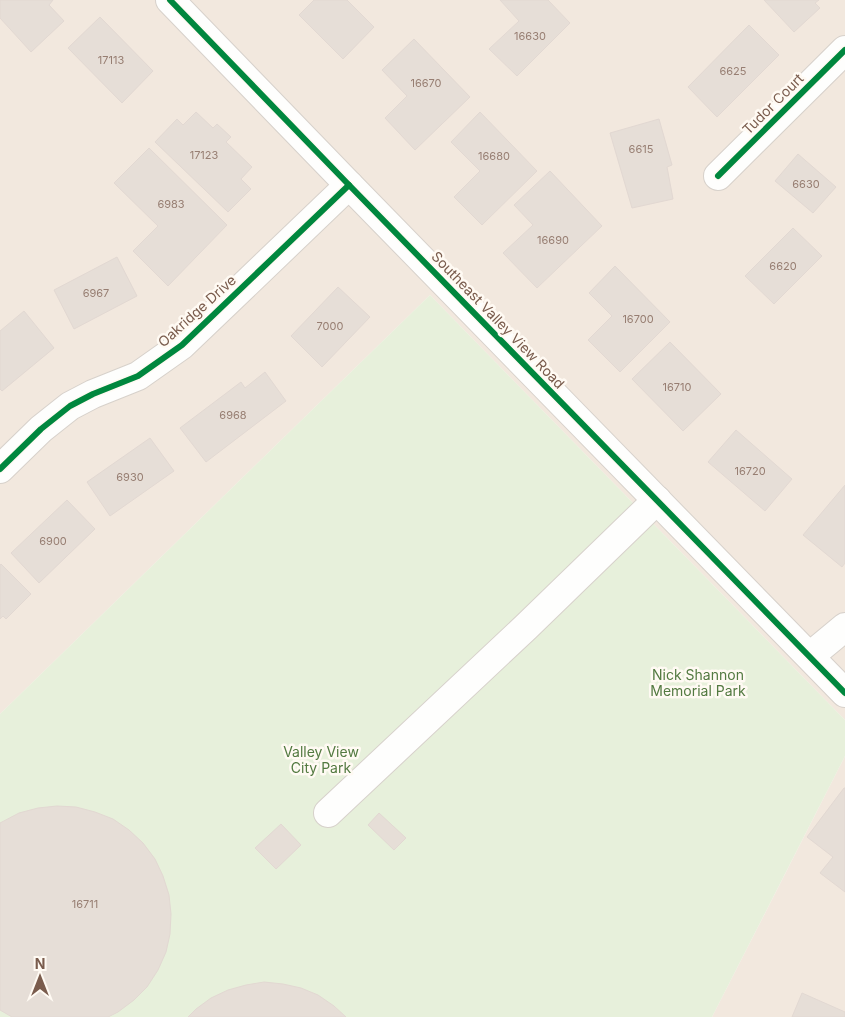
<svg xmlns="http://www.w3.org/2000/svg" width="845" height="1017" font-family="Inter,sans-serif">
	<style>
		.residential { fill: #f2e8de }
		.green { fill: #e7f0db }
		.building { fill: #e6ded7; stroke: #e2d8d2 }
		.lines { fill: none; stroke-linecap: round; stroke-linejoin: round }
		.minor-casing { stroke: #d7d1cb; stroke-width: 30 }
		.minor { stroke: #fefefd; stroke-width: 28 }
		.cycleway-casing { stroke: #fffaf3; stroke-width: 9 }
		.cycleway { stroke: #00873e; stroke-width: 6 }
		.labels { text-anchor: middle; stroke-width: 5; stroke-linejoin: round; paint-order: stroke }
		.number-label { font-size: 11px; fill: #977e72 }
		.street-label { font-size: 14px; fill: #7a5c4d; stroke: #fffaf3 }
		.park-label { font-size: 14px; fill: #537a41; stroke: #fffaf3 }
	</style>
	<rect width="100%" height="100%" fill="#f9f5f0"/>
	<g class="residential">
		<polygon points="0,0 845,0 845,720 430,295 0,714"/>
		<polygon points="845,756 845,1017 712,1017 781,882"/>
	</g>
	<polygon class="green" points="430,295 845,720 845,756 712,1017 0,1017 0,714"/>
	<g class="building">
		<polygon points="0,0 53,0 49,5 64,21 31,52 0,18"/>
		<polygon points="314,0 347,0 374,27 343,59 299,15"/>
		<polygon points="500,0 548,0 570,23 517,76 489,49 519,21"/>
		<polygon points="764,0 819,0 815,3 820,8 794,32"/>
		<polygon points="100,17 153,71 122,103 68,48"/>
		<polygon points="749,25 779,55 717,117 688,87"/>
		<polygon points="414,39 470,97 415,150 385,118 407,96 382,70"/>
		<polygon points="196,112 213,128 217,124 231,137 226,142 252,167 241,179 251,189 228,212 155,142 177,119 183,125"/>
		<polygon points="480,112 537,171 482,225 454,197 480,171 451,142"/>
		<polygon points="659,119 672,165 667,167 673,199 632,208 610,133"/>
		<polygon points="149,148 227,225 168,286 133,251 158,226 114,183"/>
		<polygon points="798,154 836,187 813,213 775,181"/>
		<polygon points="550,171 602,226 537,288 503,253 533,225 514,205"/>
		<polygon points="793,228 822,256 774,304 745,276"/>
		<polygon points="117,257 137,296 74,329 54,290"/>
		<polygon points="615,266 670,322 620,372 588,340 612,316 589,293"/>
		<polygon points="338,287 370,317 322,367 291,336"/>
		<polygon points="24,311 54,348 2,391 0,389 0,331"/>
		<polygon points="670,342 721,394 683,431 632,379"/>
		<polygon points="265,372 286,401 206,462 180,428 241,382 245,388"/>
		<polygon points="736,430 792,479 765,511 708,462"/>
		<polygon points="150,438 174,471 110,516 87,482"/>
		<polygon points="845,485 845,563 842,567 803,535"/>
		<polygon points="67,500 95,529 39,583 11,553"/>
		<polygon points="1,564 31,594 6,619 3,616 0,619 0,565"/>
		<polygon points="844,788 845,788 845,892 820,873 833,857 807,837"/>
		<polygon points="57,806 76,807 95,812 113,819 129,830 143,843 155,859 163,876 169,895 171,914 170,934 166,952 158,970 147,987 134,1000 118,1012 108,1017 12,1017 0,1010 0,823 19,813 38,808"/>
		<polygon points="379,813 406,838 394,850 368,825"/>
		<polygon points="281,824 301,845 276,869 255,848"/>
		<polygon points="264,982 283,984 301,988 318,995 334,1006 346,1017 188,1017 196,1009 211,998 228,990 246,985"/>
		<polygon points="802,993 845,1012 845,1017 792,1017"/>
	</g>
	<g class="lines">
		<defs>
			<g id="minor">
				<polyline points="170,0 349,185 845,693"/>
				<polyline points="718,176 845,50"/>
				<polyline points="0,469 41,429 70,406 93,394 138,376 182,345 349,185"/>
				<polyline points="810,656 845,627"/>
				<polyline points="328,813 526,627 657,500"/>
			</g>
		</defs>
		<use href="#minor" class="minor-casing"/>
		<use href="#minor" class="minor"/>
		<defs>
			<g id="cycleway">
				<polyline points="170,0 349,185 845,693"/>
				<polyline points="718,176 845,50"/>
				<polyline points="0,469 41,429 70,406 93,394 138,376 182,345 349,185"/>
			</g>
		</defs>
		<use href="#cycleway" class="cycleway-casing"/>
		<use href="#cycleway" class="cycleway"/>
	</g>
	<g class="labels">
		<g class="number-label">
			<text x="530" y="40">16630</text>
			<text x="111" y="64">17113</text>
			<text x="733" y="75">6625</text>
			<text x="426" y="87">16670</text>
			<text x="641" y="153">6615</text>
			<text x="204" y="159">17123</text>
			<text x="494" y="160">16680</text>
			<text x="806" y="188">6630</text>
			<text x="171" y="208">6983</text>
			<text x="553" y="244">16690</text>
			<text x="783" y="270">6620</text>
			<text x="96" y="297">6967</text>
			<text x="638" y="323">16700</text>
			<text x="330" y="330">7000</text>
			<text x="677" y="391">16710</text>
			<text x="233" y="419">6968</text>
			<text x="750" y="475">16720</text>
			<text x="130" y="481">6930</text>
			<text x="53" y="545">6900</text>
			<text x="85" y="908">16711</text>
		</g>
		<g class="street-label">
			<text transform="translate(773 104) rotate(-45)" y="5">Tudor Court</text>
			<text transform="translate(197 311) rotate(-42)" y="5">Oakridge Drive</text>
			<text transform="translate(498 320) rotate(46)" y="5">Southeast Valley View Road</text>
		</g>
		<g class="park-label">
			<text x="698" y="680">Nick Shannon<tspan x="698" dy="16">Memorial Park</tspan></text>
			<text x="321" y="757">Valley View<tspan x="321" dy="16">City Park</tspan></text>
		</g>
	</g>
	<g transform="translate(40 977)" stroke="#fffaf3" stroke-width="4" paint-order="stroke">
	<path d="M0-4L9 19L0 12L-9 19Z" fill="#7a5c4d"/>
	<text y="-8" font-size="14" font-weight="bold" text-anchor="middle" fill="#7a5c4d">N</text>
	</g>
</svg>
